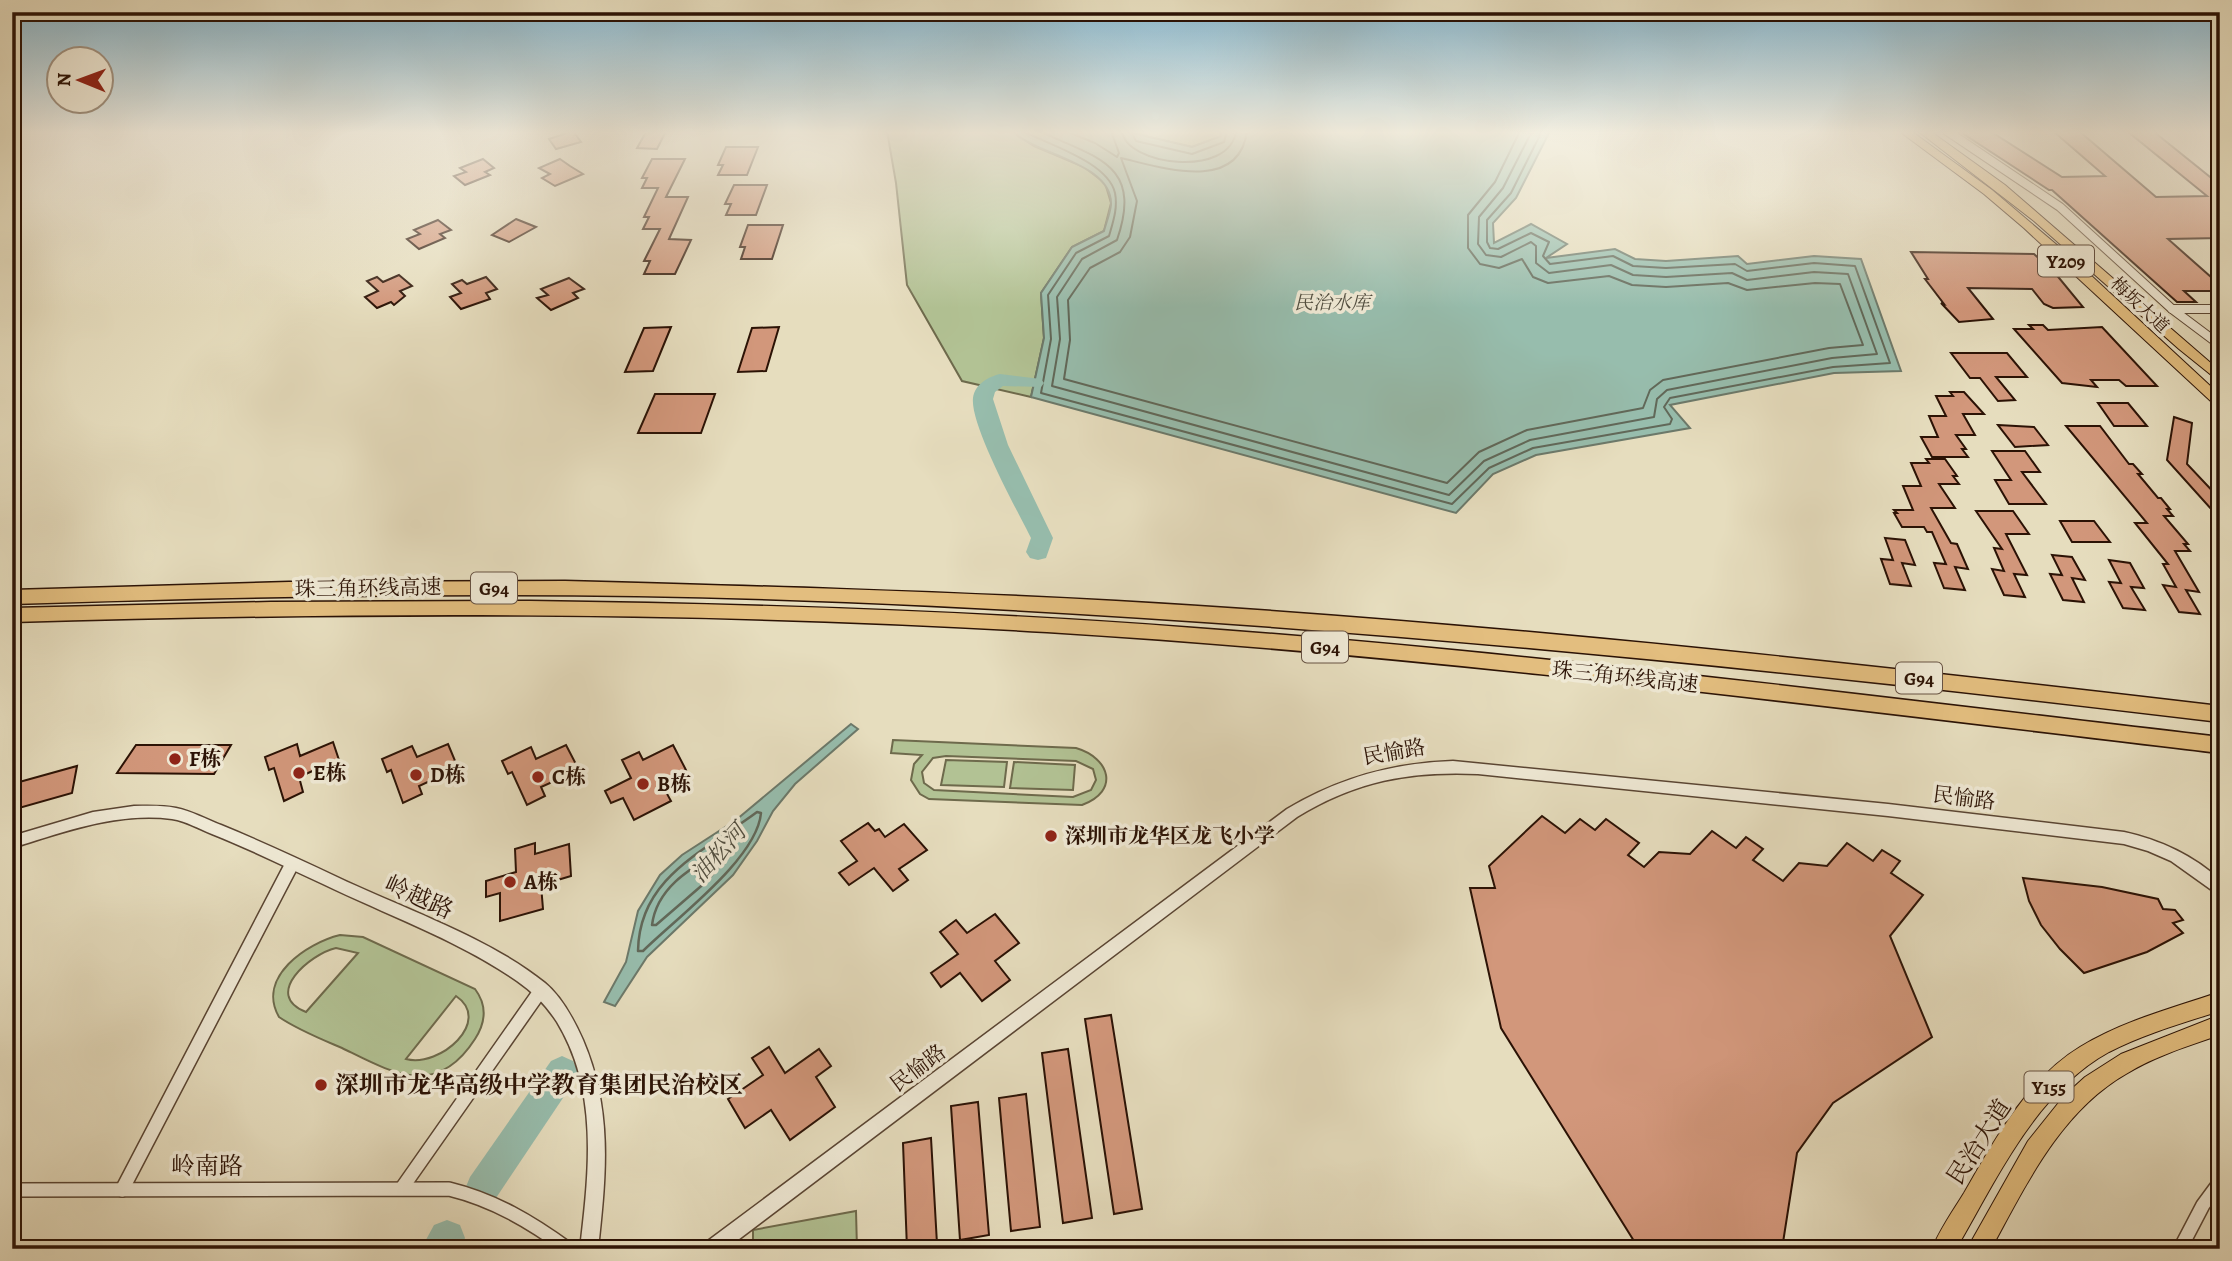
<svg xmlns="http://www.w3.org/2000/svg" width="2232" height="1261" font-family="Alegreya,'Noto Serif SC',serif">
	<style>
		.green { fill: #b2c294; stroke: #6e6a4c; stroke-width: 2; fill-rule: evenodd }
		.water { fill: #97bdad; stroke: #6c796a; stroke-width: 2 }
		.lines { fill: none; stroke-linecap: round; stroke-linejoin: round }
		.shore-far1 { stroke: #616859; stroke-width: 2 }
		.shore { stroke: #616859; stroke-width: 2.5 }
		.river { fill: #97bdad; fill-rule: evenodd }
		.building { fill: #d2977b; stroke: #2b1205; stroke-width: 2 }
		.minor-far1-casing { stroke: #5a4533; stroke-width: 10 }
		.minor-casing { stroke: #5a4533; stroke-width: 16 }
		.tertiary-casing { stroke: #5a4533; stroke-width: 3 }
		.primary-casing { stroke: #2b1205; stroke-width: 2 }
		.motorway-casing { stroke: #2b1205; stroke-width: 3 }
		.minor-far1 { stroke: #efe9d5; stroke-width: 8 }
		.minor { stroke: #efe9d5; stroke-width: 13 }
		.tertiary { fill: #efe9d5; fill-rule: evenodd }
		.primary { fill: #e3be7f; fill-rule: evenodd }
		.motorway { fill: #e3be7f; fill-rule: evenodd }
		.poi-dot { fill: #8f2418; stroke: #efe9d5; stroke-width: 2.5 }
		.labels { text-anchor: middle; stroke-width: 7; stroke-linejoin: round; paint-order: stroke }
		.far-street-label { font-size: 18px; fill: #2b1205; stroke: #efe9d5 }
		.shield { fill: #efe9d5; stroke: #665243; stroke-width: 2 }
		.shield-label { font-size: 19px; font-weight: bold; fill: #2b1205 }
		.far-water-label { font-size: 19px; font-style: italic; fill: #514e40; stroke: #efe9d5 }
		.street-label { font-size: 21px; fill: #2b1205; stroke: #efe9d5 }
		.poi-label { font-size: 21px; font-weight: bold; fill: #2b1205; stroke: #efe9d5; text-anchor: start }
		.water-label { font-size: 23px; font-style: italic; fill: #514e40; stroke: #efe9d5 }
		.near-street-label { font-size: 24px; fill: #2b1205; stroke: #efe9d5 }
		.near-poi-label { font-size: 24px; font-weight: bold; fill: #2b1205; stroke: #efe9d5; text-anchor: start }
	</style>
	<rect width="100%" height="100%" fill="#e6ddbe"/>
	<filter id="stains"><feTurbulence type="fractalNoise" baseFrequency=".00286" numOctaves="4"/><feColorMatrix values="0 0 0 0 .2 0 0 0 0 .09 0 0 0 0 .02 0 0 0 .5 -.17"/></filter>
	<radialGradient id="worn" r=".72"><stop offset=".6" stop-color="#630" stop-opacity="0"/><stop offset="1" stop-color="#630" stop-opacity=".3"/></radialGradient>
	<g class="green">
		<polygon points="887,131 1012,131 1034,146 1084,167 1105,183 1111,203 1104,231 1072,247 1041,293 1044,338 1031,397 962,381 907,285 896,183"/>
		<polygon points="1124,131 1220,131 1222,136 1192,147"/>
		<path d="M 893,740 L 1076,748 C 1110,758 1120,791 1082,805 L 929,799 L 920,794 L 911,780 L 914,764 L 922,755 L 891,753 ZM 946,756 L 1076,761 L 1093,769 L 1096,780 L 1091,790 L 1073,797 L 934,790 L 924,783 L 922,772 L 933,758 Z"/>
		<polygon points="946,760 1007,762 1004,787 941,785"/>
		<polygon points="1014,762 1075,765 1073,790 1010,788"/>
		<path d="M 340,935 L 363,937 L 475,989 C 487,1005 486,1022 475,1039 C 436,1100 391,1072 342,1048 C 321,1039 298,1030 279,1017 C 256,977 307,943 340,935 ZM 336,948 L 358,953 L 306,1012 C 262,995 310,954 336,948 ZM 456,996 C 493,1021 440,1068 406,1059 Z"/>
		<polygon points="856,1211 857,1249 753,1249 753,1230"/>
	</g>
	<g class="water">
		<path d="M 1124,131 L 1192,147 L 1221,136 L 1220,131 L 1550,131 L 1516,198 L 1493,223 L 1494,243 L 1531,224 L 1567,244 L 1546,258 L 1615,249 L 1635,259 L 1666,261 L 1738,256 L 1747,264 L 1814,256 L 1861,259 L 1901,371 L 1834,373 L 1670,405 L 1690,428 L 1536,455 L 1493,474 L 1456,513 L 1031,397 L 1044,338 L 1041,293 L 1072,247 L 1104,231 C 1106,223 1110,214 1111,205 C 1113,163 1036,155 1012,131 Z"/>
		<polygon points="851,724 858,729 795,784 773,811 757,841 733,875 647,957 615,1006 604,1002 626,962 638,911 660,875 682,855 736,820"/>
	</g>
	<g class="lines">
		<g class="shore-far1">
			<path d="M 1023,131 C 1049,145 1108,162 1115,193 C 1118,208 1113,222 1109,236 L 1076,253 L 1048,295 L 1051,339 L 1041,393 L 1452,504 L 1489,468 L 1533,448 L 1670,424 L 1672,419 L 1664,407 L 1670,398 L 1833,367 L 1890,363 L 1855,266 L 1814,263 L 1747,271 L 1735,264 L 1666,268 L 1633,266 L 1613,256 L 1550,264 L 1543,256 L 1549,242 L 1531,233 L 1498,249 L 1490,248 L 1487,242 L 1487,220 L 1511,193 L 1542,131"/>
			<path d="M 1039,131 C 1097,158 1143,164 1117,240 L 1082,259 L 1057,297 L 1060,339 L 1052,386 L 1449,495 L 1484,461 L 1530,440 L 1654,417 L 1657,399 L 1667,390 L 1832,358 L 1877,354 L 1848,274 L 1814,272 L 1747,280 L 1732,273 L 1666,277 L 1633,275 L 1611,265 L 1549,273 L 1536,263 L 1536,246 L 1531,242 L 1501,257 L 1486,255 L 1478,244 L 1479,217 L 1503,188 L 1532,131"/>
			<polyline points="1066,131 1095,143 1117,157 1119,153 1111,131"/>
			<path d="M 1122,131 C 1125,165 1230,179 1236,131"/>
			<polyline points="1131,131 1136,141 1192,154 1224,142 1227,131"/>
			<path d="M 1247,131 C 1239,194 1160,167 1121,158 L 1137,201 L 1130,237 L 1120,252 L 1090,268 L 1068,300 L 1070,340 L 1064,379 L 1447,483 L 1479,452 L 1527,430 L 1643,408 L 1650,390 L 1663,380 L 1829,348 L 1863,345 L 1840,284 L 1815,283 L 1747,290 L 1728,283 L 1666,287 L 1632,285 L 1609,276 L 1548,283 L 1533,277 L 1522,259 L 1499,268 L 1480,264 L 1468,248 L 1468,215 L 1495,182 L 1520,131"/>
		</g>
		<g class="shore">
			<path d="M 757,812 L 761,813 C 757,859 675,919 643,951 L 638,951 C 639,877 705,851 757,812 Z"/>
			<path d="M 726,847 L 730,848 L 731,852 L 707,881 L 656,925 L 652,925 C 657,885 695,866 726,847 Z"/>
		</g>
		<g class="river">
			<path d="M 1000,374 L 1041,379 L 1044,383 L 1041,387 L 1003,386 L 995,392 L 993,399 L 1008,445 L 1053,538 L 1046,558 L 1038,560 L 1030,558 L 1026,552 L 1031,538 C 1017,510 970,425 973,398 C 975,384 988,377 1000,374 Z"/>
			<polygon points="562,1056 573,1061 578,1072 573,1083 494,1201 482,1206 470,1201 465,1189 470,1177 551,1061"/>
			<polygon points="447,1220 460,1225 465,1238 460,1249 421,1249 434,1225"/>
		</g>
	</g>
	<g class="building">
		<polygon points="573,131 581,142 556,149 549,139"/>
		<polygon points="666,131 657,149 637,148 646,132"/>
		<polygon points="1959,131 1990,131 2062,177 2105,176 2053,131 2079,131 2156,197 2207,196 2127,131 2153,131 2220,185 2220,238 2168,239 2220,285 2220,291 2184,291 2196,302 2177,302 2052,190 2049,190"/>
		<polygon points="726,147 758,147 747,175 718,175 723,165 718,165"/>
		<polygon points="483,159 494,168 485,172 490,175 465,185 454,176 466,172 460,168"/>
		<polygon points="560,159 570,166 583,174 555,186 542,178 550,174 539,168"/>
		<polygon points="652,159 685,159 666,197 688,197 669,239 691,240 675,274 644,274 650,261 644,261 660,229 643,229 649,217 644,217 658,188 642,188 647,178 642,178"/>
		<polygon points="734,185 767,185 756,215 726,215 731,204 725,204"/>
		<polygon points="516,219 536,227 509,242 492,235"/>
		<polygon points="438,220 451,230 440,234 445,238 419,249 407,239 420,234 414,230"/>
		<polygon points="748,225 783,225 772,259 741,259 745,247 740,247"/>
		<polygon points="1911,252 2034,254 2055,273 2083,307 2053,308 2044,304 2032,289 1968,288 1993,319 1959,322 1941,303 1944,304 1925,279 1928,279"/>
		<polygon points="399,275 412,286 400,291 405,296 394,305 391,302 377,308 365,297 378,291 367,281 377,277 383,282"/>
		<polygon points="486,277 497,289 486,293 490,299 461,309 450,297 461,293 452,284 462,280 467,284"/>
		<polygon points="569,278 584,289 573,293 578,298 551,310 537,298 548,295 541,289"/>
		<polygon points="2029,325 2043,325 2048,330 2102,327 2157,386 2126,386 2119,380 2091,380 2097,387 2062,383 2014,329 2033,329"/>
		<polygon points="671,327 653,371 625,372 644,328"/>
		<polygon points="779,327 766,371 738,372 752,328"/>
		<polygon points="1951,353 2007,353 2027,377 1996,377 2015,400 1998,401 1980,378 1970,378"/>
		<polygon points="1950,392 1964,392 1984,414 1963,414 1975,435 1956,435 1966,449 1962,449 1968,457 1932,457 1921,437 1938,437 1929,416 1946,416 1936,396 1953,396"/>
		<polygon points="655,394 715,394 701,433 638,433"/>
		<polygon points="2098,403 2128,403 2147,426 2114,426"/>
		<polygon points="2174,417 2192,423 2187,464 2220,499 2220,509 2212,510 2167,460"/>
		<polygon points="1998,425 2034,427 2048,445 2015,447"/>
		<polygon points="2066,426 2100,426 2129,464 2133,464 2142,474 2138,474 2158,498 2161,498 2170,509 2167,509 2173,516 2164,516 2188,544 2184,544 2190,551 2175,551 2199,592 2186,590 2200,614 2179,612 2163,585 2176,587 2163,564 2168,564 2135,523 2147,523"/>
		<polygon points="1992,451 2025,451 2040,472 2022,472 2046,504 2009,504 1995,480 2011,480"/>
		<polygon points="1926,459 1945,459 1957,476 1953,476 1959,484 1939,484 1955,508 1931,508 1951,543 1957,544 1968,569 1955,567 1965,590 1944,588 1934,563 1946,564 1932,532 1927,532 1924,527 1902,527 1894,513 1897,513 1894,510 1913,510 1903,486 1921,486 1911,463 1929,463"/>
		<polygon points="1976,511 2013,511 2029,534 2006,534 2027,575 2014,574 2025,597 2004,595 1992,569 2004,571 1994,548 2002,549"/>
		<polygon points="2060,521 2094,521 2110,542 2072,542"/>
		<polygon points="1885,538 1905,540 1915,565 1902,563 1911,586 1890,584 1881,559 1893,560"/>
		<polygon points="2052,555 2072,557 2085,580 2072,578 2084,602 2063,600 2050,574 2062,575"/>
		<polygon points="2109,560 2130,563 2144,588 2131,587 2145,610 2123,608 2109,582 2121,583"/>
		<polygon points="333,742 341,766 319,776 317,769 299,777 303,792 284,801 274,768 269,770 265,757 297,744 300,756"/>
		<polygon points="448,744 458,768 419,786 422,794 403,803 391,770 387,772 382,759 412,746 417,757"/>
		<polygon points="136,745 231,745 214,774 117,773"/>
		<polygon points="566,745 579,770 541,787 545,796 527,805 512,772 508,774 502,761 531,747 536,759"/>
		<polygon points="673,745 686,770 661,783 671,801 634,820 623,798 611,803 605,791 631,778 622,760 639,752 643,760"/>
		<polygon points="77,766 72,793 12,810 12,784"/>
		<polygon points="1542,816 1565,833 1580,819 1595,830 1606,819 1639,843 1628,855 1644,867 1659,852 1690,854 1712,831 1736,848 1746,837 1763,849 1753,860 1783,881 1799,863 1827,866 1847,843 1873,861 1882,850 1900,861 1891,873 1923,895 1890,936 1932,1037 1833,1103 1797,1153 1782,1249 1639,1249 1501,1028 1470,888 1495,888 1489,866"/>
		<polygon points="868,823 875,831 879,829 885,837 904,824 927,850 899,869 908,880 893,891 874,868 849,885 839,873 857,861 841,841"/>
		<polygon points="535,843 535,854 569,844 571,876 541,885 543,909 500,921 500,893 486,897 486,881 516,872 515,849"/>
		<polygon points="2023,878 2102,887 2158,899 2163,909 2175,910 2183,920 2173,923 2183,933 2147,952 2084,973 2060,949 2041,925 2029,901"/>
		<polygon points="995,914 1019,943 995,961 1010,980 982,1001 960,973 941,987 931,973 958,954 940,932 956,920 967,933"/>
		<polygon points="1111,1015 1142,1209 1114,1214 1085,1019"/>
		<polygon points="769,1047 785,1073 819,1049 831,1066 816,1077 835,1107 790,1140 771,1110 745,1128 728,1099 763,1075 752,1058"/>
		<polygon points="1068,1049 1092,1218 1063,1223 1042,1053"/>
		<polygon points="1026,1094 1040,1227 1011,1231 999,1098"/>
		<polygon points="978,1102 989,1235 960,1240 951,1106"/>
		<polygon points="931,1138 937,1244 907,1249 903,1143"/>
	</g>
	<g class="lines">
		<defs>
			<g id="minor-far1">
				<polyline points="1947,131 2060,207 2172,309 2220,345"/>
				<polyline points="2172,309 2220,309"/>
			</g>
			<g id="minor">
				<polyline points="402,1188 541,990"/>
				<path d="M 12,1190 L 449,1189 C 494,1200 531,1222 568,1249"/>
				<polyline points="122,1190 292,864"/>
				<polyline points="1148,1249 1153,1248"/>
				<polyline points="2180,1249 2203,1205 2220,1182"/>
			</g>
			<g id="tertiary">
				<path d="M 1453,761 L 1888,804 L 2124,832 C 2160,840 2193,855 2220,880 L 2220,896 L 2171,861 L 2148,851 L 2124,844 L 1888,816 L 1478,774 C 1409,771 1356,781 1297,817 L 726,1249 L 702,1249 L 705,1243 L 1287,809 C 1339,778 1392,763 1453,761 Z"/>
				<path d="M 134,806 C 147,806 162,805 176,808 C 191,811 206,819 221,825 C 260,841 299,859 337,877 C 402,908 490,938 545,983 C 562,997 574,1020 583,1040 C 613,1110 606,1175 598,1249 L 580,1249 C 589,1172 599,1091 557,1022 C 546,1005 533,992 517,981 C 458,940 387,915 323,884 C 286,867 250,849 212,834 C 199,829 186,821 172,819 C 117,812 64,832 12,848 L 12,836 L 93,812 Z"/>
			</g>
			<g id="primary">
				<polygon points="1899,131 1911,131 1992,190 2071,257 2220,395 2220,406 2215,405 2024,228 1984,194"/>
				<polygon points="1918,131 1930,131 2005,185 2220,371 2220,382 2179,349 2034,221"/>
				<path d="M 2220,992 L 2220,1011 C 2183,1023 2144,1034 2109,1052 C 2035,1093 1997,1179 1956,1249 L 1932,1249 C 1940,1229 1953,1211 1964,1193 C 1994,1141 2027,1079 2080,1047 C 2123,1021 2172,1008 2220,992 Z"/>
				<path d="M 2220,1015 L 2220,1035 C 2188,1046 2155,1056 2126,1074 C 2060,1112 2026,1185 1991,1249 L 1967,1249 L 2028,1141 L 2064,1096 L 2085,1077 L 2121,1054 Z"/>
			</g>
			<g id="motorway">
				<path d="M 565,581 C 749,586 932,591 1116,601 C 1485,622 1853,663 2220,706 L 2220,722 C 1763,667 1306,621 846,602 C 568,590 290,595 12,604 L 12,590 L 289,582 Z"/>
				<path d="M 530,601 C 751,604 973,611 1194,628 C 1537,653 1878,697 2220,737 L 2220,753 C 1829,707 1439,656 1047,632 C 702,611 357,612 12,622 L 12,608 L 271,602 Z"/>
			</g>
		</defs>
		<use href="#minor-far1" class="minor-far1-casing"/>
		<use href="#minor" class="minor-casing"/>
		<use href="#tertiary" class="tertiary-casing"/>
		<use href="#primary" class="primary-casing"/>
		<use href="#motorway" class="motorway-casing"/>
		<use href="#minor-far1" class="minor-far1"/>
		<use href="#minor" class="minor"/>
		<use href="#tertiary" class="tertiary"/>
		<use href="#primary" class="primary"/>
		<use href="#motorway" class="motorway"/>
	</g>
	<linearGradient id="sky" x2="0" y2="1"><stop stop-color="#87b8d0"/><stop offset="0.43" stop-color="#f4f0e2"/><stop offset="1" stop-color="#f4f0e2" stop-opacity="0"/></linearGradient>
	<rect width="2232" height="308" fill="url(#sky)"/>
	<g class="poi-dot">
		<circle cx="175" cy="759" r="7"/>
		<circle cx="299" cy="773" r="7"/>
		<circle cx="416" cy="775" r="7"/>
		<circle cx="538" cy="777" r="7"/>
		<circle cx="643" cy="784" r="7"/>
		<circle cx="1051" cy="836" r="7"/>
		<circle cx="510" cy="882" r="7"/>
		<circle cx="321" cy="1085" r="7"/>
	</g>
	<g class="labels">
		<g class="far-street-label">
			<text transform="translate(2140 305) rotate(43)" y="6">梅坂大道</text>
		</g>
		<g class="shield">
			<rect x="2038" y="245.5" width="56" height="31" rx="5"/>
			<rect x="471" y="572.5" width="46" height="31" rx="5"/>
			<rect x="1302" y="631.5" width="46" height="31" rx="5"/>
			<rect x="1896" y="662.5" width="46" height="31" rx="5"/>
			<rect x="2024.5" y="1071.5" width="49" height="31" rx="5"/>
		</g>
		<g class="shield-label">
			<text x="2066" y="268">Y209</text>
			<text x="494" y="595">G94</text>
			<text x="1325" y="654">G94</text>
			<text x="1919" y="685">G94</text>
			<text x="2049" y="1094">Y155</text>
		</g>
		<g class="far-water-label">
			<text x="1332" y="309">民治水库</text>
		</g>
		<g class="street-label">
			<text transform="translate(368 588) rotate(-1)" y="7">珠三角环线高速</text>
			<text transform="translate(1625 677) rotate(6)" y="7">珠三角环线高速</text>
			<text transform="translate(1394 752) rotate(-10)" y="7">民愉路</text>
			<text transform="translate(1964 798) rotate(7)" y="7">民愉路</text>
			<text transform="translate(918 1068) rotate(-37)" y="7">民愉路</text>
		</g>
		<g class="poi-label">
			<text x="189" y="766">F栋</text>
			<text x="313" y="780">E栋</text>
			<text x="430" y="782">D栋</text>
			<text x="552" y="784">C栋</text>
			<text x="657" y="791">B栋</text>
			<text x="1065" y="843">深圳市龙华区龙飞小学</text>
			<text x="524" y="889">A栋</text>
		</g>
		<g class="water-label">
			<text transform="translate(718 853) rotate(-48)" y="8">油松河</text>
		</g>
		<g class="near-street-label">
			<text transform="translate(419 897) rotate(24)" y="8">岭越路</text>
			<text transform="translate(1979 1142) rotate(-57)" y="8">民治大道</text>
			<text x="207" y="1174">岭南路</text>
		</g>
		<g class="near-poi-label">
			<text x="335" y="1093">深圳市龙华高级中学教育集团民治校区</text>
		</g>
	</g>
	<rect width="2232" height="1261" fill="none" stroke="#e6ddbe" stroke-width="42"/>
	<rect x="14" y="14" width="2204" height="1233" fill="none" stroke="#2b1205" stroke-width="3.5"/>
	<rect x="21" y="21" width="2190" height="1219" fill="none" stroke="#2b1205" stroke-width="2"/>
	<g transform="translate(80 80) rotate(271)"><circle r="33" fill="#efe9d5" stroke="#a19382" stroke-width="2"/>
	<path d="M0-5L12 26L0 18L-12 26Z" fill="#8f2418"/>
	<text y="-10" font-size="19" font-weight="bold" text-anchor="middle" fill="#2b1205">N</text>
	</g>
	<rect width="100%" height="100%" filter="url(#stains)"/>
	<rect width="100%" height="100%" fill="url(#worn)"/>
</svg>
